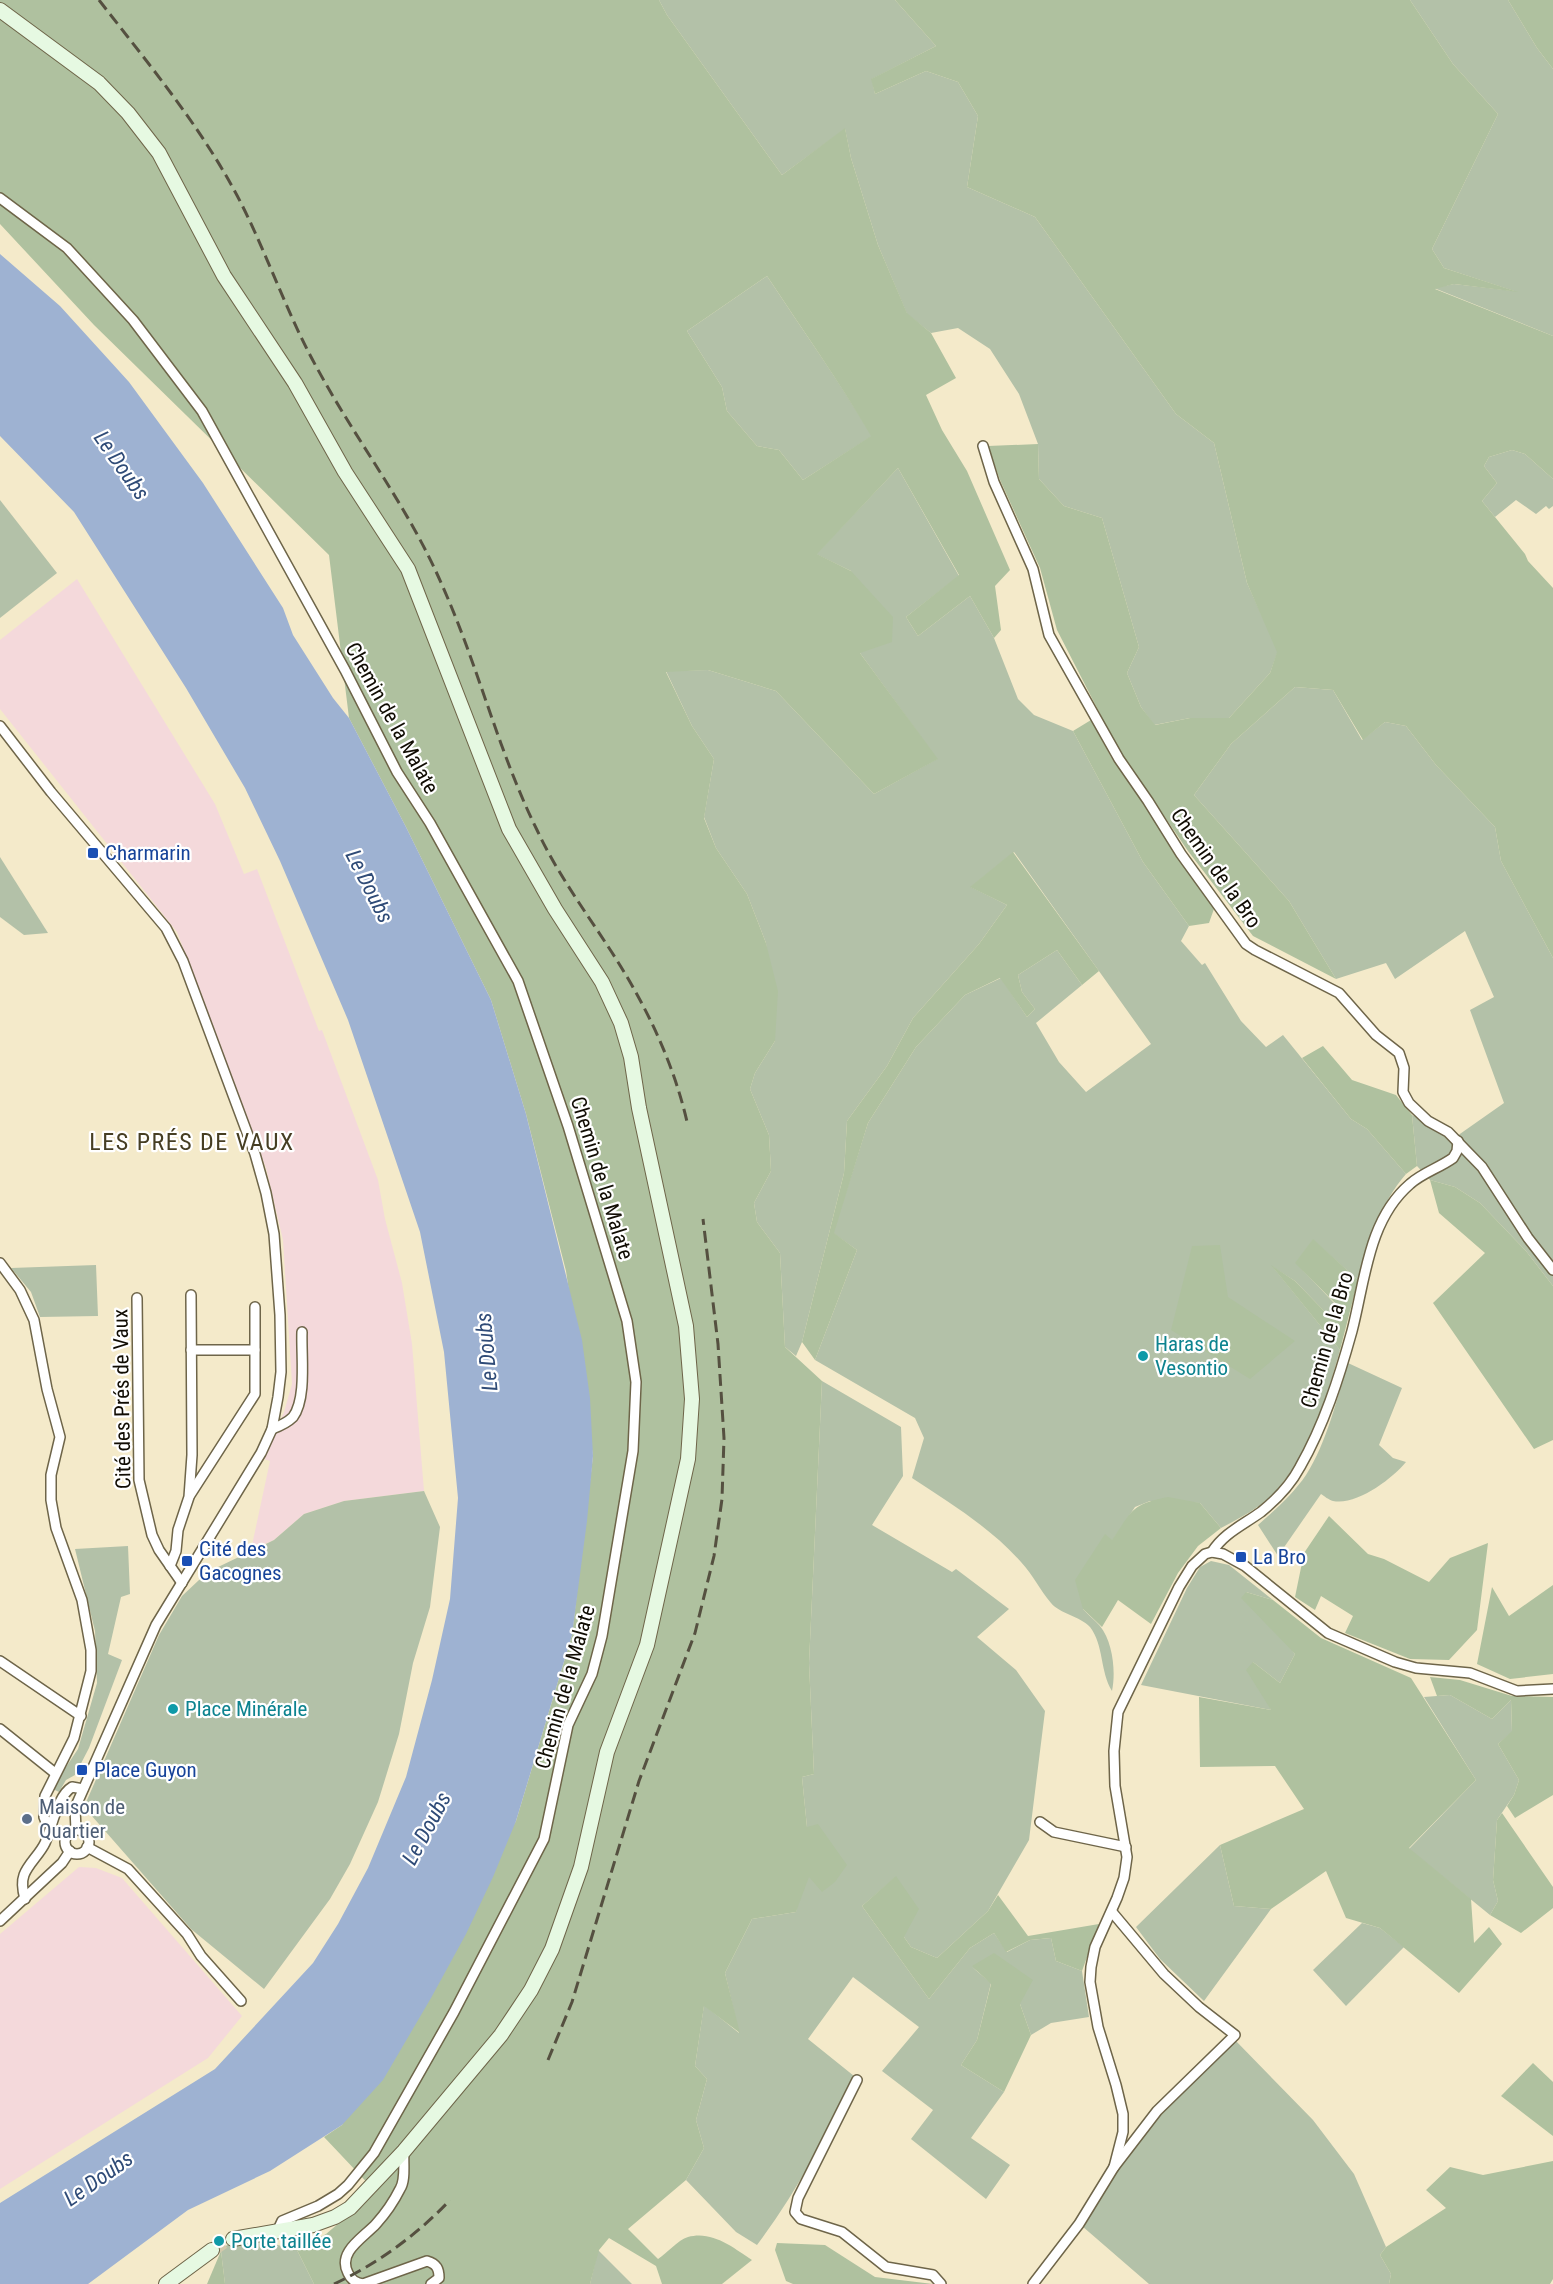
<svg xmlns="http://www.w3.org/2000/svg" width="1553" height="2284" font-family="'Roboto Condensed',sans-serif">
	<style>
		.industrial { fill: #f4d9db }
		.green { fill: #b3c1a8 }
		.forest { fill: #afc19f; fill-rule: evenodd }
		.water { fill: #9eb2d2 }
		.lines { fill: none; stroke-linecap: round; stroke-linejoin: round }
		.secondary-tunnel { stroke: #d2c9ac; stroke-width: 14; stroke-dasharray: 14 7; stroke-linecap: butt }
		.street-casing { stroke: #6e6549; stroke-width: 12 }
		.secondary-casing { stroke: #6e6549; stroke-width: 16 }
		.street { stroke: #fff; stroke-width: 9 }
		.secondary { stroke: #e6f9e2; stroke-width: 14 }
		.rail { stroke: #555040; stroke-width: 3; stroke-dasharray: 12 6; stroke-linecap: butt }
		.transit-dot { fill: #1a4fb4; stroke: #fff; stroke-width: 2 }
		.culture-dot { fill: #0f9aa8; stroke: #fff; stroke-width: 2 }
		.service-dot { fill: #5c6f8a; stroke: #fff; stroke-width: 2 }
		.labels { text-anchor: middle; stroke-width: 4.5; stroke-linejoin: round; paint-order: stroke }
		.street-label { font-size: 21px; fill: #100c03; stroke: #fff }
		.transit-label { font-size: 21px; fill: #164399; stroke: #fff; text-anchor: start }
		.culture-label { font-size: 21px; fill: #0d838f; stroke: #fff; text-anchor: start }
		.service-label { font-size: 21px; fill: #4e5e75; stroke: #fff; text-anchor: start }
		.water-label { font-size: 22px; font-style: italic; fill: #2f4b77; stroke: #fff }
		.quarter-label { font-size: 24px; letter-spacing: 1.5px; fill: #463e23; stroke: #fff }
	</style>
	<rect width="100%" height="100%" fill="#f4eaca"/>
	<g class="industrial">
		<polygon points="77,579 215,804 244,874 257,869 319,1031 322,1030 378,1180 385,1219 402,1283 412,1344 424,1491 344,1501 304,1514 274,1540 251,1550 270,1461 264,1459 284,1412 292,1384 283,1240 266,1168 177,932 0,709 0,640"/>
		<polygon points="79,1867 96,1868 122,1878 242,2016 208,2058 0,2189 0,1934"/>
	</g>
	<g class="green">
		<polygon points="659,0 895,0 936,46 872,79 875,94 926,71 958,82 978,116 967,187 1035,217 1176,414 1214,443 1247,583 1278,651 1270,673 1229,718 1190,718 1154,725 1141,707 1127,673 1139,647 1102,518 1064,506 1039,479 1038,444 1019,394 990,349 958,328 931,333 907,314 878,245 851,158 845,129 782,175 667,15"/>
		<polygon points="1410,0 1508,0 1537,48 1553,69 1553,336 1434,288 1454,284 1514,291 1444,268 1432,249 1498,114 1453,64"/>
		<path d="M 767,276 C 802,329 839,381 872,436 L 803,480 L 779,450 L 757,446 L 727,411 L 722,387 L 687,331 Z"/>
		<polygon points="1512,450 1525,454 1553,479 1553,506 1549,509 1546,506 1536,514 1516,500 1495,517 1482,501 1497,483 1484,466 1489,457"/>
		<path d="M 898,468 L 959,576 L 906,617 L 918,636 L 970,596 L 994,638 L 1018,699 L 1034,715 L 1073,731 L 1143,862 L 1189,926 L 1181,941 L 1202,965 L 1205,963 L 1241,1021 L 1266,1047 L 1283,1035 L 1351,1119 L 1367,1129 L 1406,1174 C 1379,1205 1370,1242 1358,1280 L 1313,1240 L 1296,1263 L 1335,1304 L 1329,1316 L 1295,1281 L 1273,1267 L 1340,1350 C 1326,1400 1310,1453 1275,1492 C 1260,1508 1240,1518 1221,1528 L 1200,1503 L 1150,1501 L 1135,1507 L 1112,1541 L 1105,1535 L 1083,1609 C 1088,1615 1095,1620 1100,1626 C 1113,1642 1116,1672 1112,1691 C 1100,1672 1104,1645 1090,1627 C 1080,1616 1060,1614 1051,1603 C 1040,1590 1033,1575 1021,1562 C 991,1528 950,1503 912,1478 L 924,1438 L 915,1418 L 815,1360 L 857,1250 L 833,1233 L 868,1123 L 916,1047 L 965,995 L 1001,978 L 1027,1017 L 1035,1009 L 1022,992 L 1018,975 L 1057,950 L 1082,985 L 1036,1023 L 1059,1062 L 1086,1092 L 1151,1044 L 1014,852 L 971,887 L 1007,905 L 979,944 L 913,1018 L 887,1066 L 847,1121 L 844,1173 L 802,1342 L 796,1356 L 785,1347 L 780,1253 L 757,1222 L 754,1203 L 771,1171 L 769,1135 L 750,1089 L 755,1073 L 775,1041 L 766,943 L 747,894 L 716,848 L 704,817 L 714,759 L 692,726 L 666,671 L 708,670 L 776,691 L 874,794 L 937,759 L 860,653 L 851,571 L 816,554 Z"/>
		<polygon points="0,500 57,573 0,618"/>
		<polygon points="1295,687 1333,690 1362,740 1385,722 1406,726 1436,765 1495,827 1501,861 1553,958 1553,1286 1526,1251 1480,1203 1455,1187 1430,1180 1417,1166 1412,1115 1457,1136 1504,1103 1470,1010 1494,997 1465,931 1395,979 1386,963 1336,979 1289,901 1194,795 1231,744"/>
		<polygon points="0,857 48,933 24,935 0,917"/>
		<polygon points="96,1265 98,1316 40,1317 31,1292 11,1268"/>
		<path d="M 1348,1363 L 1402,1388 L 1379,1445 L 1393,1458 L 1406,1462 C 1392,1479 1356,1506 1333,1501 C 1329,1500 1324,1496 1321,1494 L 1278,1556 L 1258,1525 C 1275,1510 1293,1494 1306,1475 C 1327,1442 1336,1401 1348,1363 Z"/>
		<path d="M 822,1381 L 901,1427 L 903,1476 L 872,1525 L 952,1572 L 956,1569 L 1009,1609 L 977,1637 L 1016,1670 L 1045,1711 L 1029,1840 L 988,1911 L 937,1958 L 911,1947 L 904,1937 L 896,1877 L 862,1906 L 929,1999 L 970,1948 L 994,1933 L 1007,1952 L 1030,1940 L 1051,1938 L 1056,1961 L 1082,1971 L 1089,2017 L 1051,2023 L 1031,2035 L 1020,2004 L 972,1967 L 991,1983 L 977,2040 L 961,2065 L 1004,2092 L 971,2138 L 1010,2165 L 986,2199 L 911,2139 L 933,2110 L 882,2071 L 919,2027 L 853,1977 L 808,2039 L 854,2076 C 827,2135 796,2193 757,2245 L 736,2232 L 686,2180 L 704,2148 L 696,2120 L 707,2079 L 695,2066 L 704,2005 L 739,2033 L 725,1973 L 752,1919 L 796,1912 L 807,1827 L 802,1777 L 814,1774 L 809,1663 Z"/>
		<polygon points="424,1491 440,1527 430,1607 413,1663 399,1734 378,1802 350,1864 330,1899 264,1989 191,1929 84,1807 159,1635 182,1596 199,1580 216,1568 274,1540 304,1514 344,1501"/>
		<polygon points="128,1546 130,1594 121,1597 108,1654 122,1660 89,1748 75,1775 66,1780 59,1792 53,1789 58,1779 78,1749 97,1683 95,1631 75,1549"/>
		<polygon points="1211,1561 1229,1565 1273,1600 1246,1592 1295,1654 1280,1683 1253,1662 1271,1710 1141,1685 1187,1588 1200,1567"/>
		<polygon points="1450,1695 1492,1719 1511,1700 1512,1732 1498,1744 1519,1780 1514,1795 1497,1820 1493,1880 1498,1901 1490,1915 1409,1849 1476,1780 1424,1697"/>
		<polygon points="1220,1845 1234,1906 1271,1909 1204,2001 1160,1959 1136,1927"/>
		<polygon points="1362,1923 1380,1928 1404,1947 1346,2006 1313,1970"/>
		<polygon points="1235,2040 1313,2120 1354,2174 1386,2247 1380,2255 1391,2274 1389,2284 1149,2284 1082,2226 1111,2178 1163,2109"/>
		<polygon points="251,2241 270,2243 297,2250 314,2284 225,2284 221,2251 227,2245"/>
		<polygon points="598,2250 632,2284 590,2284"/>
	</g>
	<g class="forest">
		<path d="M 0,0 L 659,0 L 667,15 L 782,175 L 845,128 L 851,158 L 878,245 L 907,313 L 931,333 L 956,378 L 926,395 L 942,430 L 967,471 L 1010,570 L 995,586 L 1001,630 L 994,638 L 970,596 L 918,636 L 906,617 L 959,575 L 898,468 L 817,554 L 851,571 L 893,617 L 892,642 L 860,653 L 938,759 L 874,794 L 776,691 L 708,670 L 666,672 L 692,726 L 714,759 L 704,818 L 716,848 L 747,894 L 766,943 L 778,991 L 775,1041 L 755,1073 L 750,1089 L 769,1135 L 771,1171 L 754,1203 L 757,1222 L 780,1253 L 785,1347 L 822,1381 L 809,1663 L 814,1774 L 802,1777 L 807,1827 L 818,1824 L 847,1865 L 835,1882 L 822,1892 L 809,1877 L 796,1912 L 752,1919 L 725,1973 L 740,2033 L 704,2006 L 695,2066 L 707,2079 L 696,2120 L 704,2148 L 686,2180 L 628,2229 L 658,2259 C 667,2253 678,2240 688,2237 C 712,2230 734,2248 752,2260 L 722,2284 L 662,2284 L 656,2266 L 609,2238 L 599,2250 L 590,2284 L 314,2284 L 297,2250 L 326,2234 L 376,2192 L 324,2137 L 342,2125 L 516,1821 L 572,1635 L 593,1456 L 566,1271 L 526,1114 L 491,1000 L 406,827 L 349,718 L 329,555 L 94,325 L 0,224 ZM 767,276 C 802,329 839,381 871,436 L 803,480 L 779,450 L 757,446 L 727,411 L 722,387 L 687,331 Z"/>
		<polygon points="895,0 1410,0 1453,64 1498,114 1432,249 1444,268 1518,292 1454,284 1435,289 1553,336 1553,479 1525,454 1512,450 1489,457 1484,466 1497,483 1482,501 1525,554 1528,561 1553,588 1553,958 1501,861 1495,827 1436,765 1406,726 1385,722 1363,740 1333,690 1295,687 1231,744 1194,795 1289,901 1336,979 1253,936 1188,851 1117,747 1057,630 1040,568 1000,480 988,446 1038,444 1039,479 1064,506 1102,518 1139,647 1127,673 1141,707 1155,725 1190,718 1229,718 1270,673 1277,652 1247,583 1214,443 1176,414 1035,217 967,187 978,116 958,82 926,71 875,94 871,79 936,46"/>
		<polygon points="1508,0 1553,0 1553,69 1537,48"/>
		<polygon points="1091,720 1111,757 1215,906 1209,923 1189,926 1143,862 1073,731"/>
		<polygon points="1013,852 1099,971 1082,985 1057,950 1018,975 1022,992 1035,1009 1027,1017 1000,978 965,995 916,1047 868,1123 834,1233 857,1250 815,1360 802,1342 844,1173 847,1121 887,1066 913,1018 979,944 1007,905 970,887"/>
		<polygon points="1323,1046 1352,1080 1396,1095 1412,1115 1417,1166 1406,1174 1367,1129 1351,1119 1302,1058"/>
		<polygon points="1430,1180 1455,1187 1480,1203 1526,1251 1553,1286 1553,1440 1534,1449 1433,1303 1485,1253 1439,1213"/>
		<polygon points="1313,1239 1358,1280 1340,1350 1271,1265 1295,1281 1329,1316 1335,1303 1295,1263"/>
		<polygon points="1220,1245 1228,1297 1295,1341 1250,1379 1171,1330 1192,1246"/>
		<path d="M 1168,1497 L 1200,1503 L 1221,1528 L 1198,1546 L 1178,1573 L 1151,1624 L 1118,1600 L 1102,1627 L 1083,1609 L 1075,1580 L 1105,1534 L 1112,1540 C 1132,1511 1131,1504 1168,1497 Z"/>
		<polygon points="1329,1516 1368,1554 1384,1559 1429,1582 1450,1558 1488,1543 1477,1630 1449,1660 1410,1659 1345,1633 1353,1616 1321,1596 1315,1610 1295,1597 1304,1553"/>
		<polygon points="1553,1585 1553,1674 1510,1679 1477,1664 1492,1587 1509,1616"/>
		<polygon points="1246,1592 1273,1600 1321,1638 1411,1678 1476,1780 1409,1848 1471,1899 1474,1943 1489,1927 1502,1944 1459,1993 1380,1928 1346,1918 1326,1871 1271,1909 1234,1906 1220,1845 1304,1809 1275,1766 1200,1767 1199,1697 1271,1710 1246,1670 1253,1662 1280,1683 1295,1654 1241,1598"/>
		<polygon points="1430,1677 1460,1680 1512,1696 1553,1697 1553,1795 1515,1818 1507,1806 1514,1795 1519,1780 1498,1744 1512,1731 1511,1700 1492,1719 1450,1695 1437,1696"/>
		<polygon points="1502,1813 1553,1887 1553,1908 1521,1933 1490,1915 1498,1901 1493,1880 1497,1820"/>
		<polygon points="896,1876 919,1909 904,1937 911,1947 937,1958 988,1911 998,1895 1028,1936 1099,1924 1082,1971 1056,1961 1051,1938 1030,1940 1006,1952 994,1933 970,1948 929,1999 862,1906"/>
		<polygon points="994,1953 1033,1980 1020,2004 1031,2035 1004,2092 961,2065 977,2040 991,1984 972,1966"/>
		<polygon points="1533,2063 1553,2082 1553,2136 1501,2096"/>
		<polygon points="1553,2161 1553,2279 1550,2284 1389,2284 1391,2274 1380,2255 1386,2247 1446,2208 1426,2190 1450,2167 1483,2175"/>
		<polygon points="777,2243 825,2245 875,2277 933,2284 793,2284 786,2281 775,2250"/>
		<polygon points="221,2251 225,2284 207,2284"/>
	</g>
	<polygon class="water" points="0,254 60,306 129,382 203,483 283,608 293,635 333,698 349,718 406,827 491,1000 526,1114 582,1340 590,1398 593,1456 587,1521 572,1635 516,1821 493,1877 466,1934 431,1998 383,2080 342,2125 270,2171 188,2210 88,2284 0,2284 0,2203 215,2069 313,1963 338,1924 368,1868 406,1777 432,1680 450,1599 458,1498 444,1352 420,1232 348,1020 280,861 245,788 186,688 74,512 0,436"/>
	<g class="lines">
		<polyline class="secondary-tunnel" points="212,2250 223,2242 233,2239"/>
		<defs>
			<g id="street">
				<polyline points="0,198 67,248 133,320 202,411 345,670 397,772 430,823 518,981 568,1126 627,1321 636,1382 633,1451 602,1636 592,1674 568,1725 544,1839 454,2012 374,2153 348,2185 338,2194 318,2206 282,2221 277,2232"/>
				<polyline points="983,446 994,482 1033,569 1049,635 1119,759 1148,801 1181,854 1246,944 1255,950 1339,993 1376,1035 1399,1053 1404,1068 1403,1092 1409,1103 1428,1121 1448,1132 1482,1167 1528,1238 1553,1270"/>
				<polyline points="0,726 51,792 166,928 183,961 255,1154 266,1193 274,1234 280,1315 281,1372 278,1397 272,1429 261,1453 156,1625 75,1808 76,1830"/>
				<polyline points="0,1263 20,1290 34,1320 47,1389 60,1437 51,1475 51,1500 56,1528 82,1600 91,1650 91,1671 74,1738 45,1796 44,1817 46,1822 51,1823"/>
				<polyline points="137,1298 139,1480 152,1535 159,1550 182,1583"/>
				<polyline points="191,1350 255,1350"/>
				<path d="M 272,1429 C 280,1426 287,1423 293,1417 C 307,1398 301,1355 302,1332"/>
				<polyline points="190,1495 255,1394 255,1307"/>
				<path d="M 1212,1552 C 1224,1533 1243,1525 1261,1512 C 1276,1500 1291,1484 1300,1467 C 1324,1425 1339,1378 1352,1331 C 1365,1281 1368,1220 1410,1184 C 1422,1173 1439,1168 1453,1158 L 1457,1151 L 1458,1141"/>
				<polyline points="170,1566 176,1551 178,1530 189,1497 192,1455 191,1295"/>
				<polyline points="0,1661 81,1716"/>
				<polyline points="0,1729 55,1773"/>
				<polyline points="1040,1822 1054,1832 1126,1847"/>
				<circle cx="77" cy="1842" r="12"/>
				<polyline points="87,1847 128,1869 187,1934 201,1956 241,2001"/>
				<path d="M 25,1899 C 23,1892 21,1883 24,1875 C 28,1864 40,1854 45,1843 C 52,1828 57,1796 72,1787 L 83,1789"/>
				<polyline points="0,1921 62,1863 70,1851"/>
				<polyline points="857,2080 798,2198 795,2212 801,2219 842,2232 886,2267 933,2275 941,2284"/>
				<path d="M 404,2152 C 403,2163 406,2180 400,2189 C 394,2201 385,2214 376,2224 C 363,2238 337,2252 348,2273 C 351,2280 356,2283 363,2284 L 427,2261 C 437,2264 439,2269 439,2278 L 431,2284"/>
				<polyline points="1114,2167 1123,2132 1123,2114 1116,2085 1098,2027 1090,1982 1091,1967 1095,1947 1117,1898 1124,1878 1127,1857 1115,1786 1114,1751 1118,1712 1179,1587 1192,1566 1205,1554 1212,1552 1223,1554 1245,1566 1328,1633 1395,1662 1416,1668 1470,1673 1517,1691 1553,1689"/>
				<polyline points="1033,2284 1079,2224 1114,2167 1157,2111 1235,2035 1199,2007 1164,1974 1112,1912"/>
			</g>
			<g id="secondary">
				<polyline points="0,10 99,83 128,113 159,153 224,276 295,383 345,472 408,569 509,829 555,909 602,982 621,1023 631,1057 639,1108 686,1326 692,1399 688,1459 647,1645 607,1752 581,1867 552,1949 531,1990 501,2035 404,2151 350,2208 335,2217 313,2225 233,2239"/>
				<polyline points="166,2284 212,2250"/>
			</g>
		</defs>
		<use href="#street" class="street-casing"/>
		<use href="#secondary" class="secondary-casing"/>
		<use href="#street" class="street"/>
		<use href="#secondary" class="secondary"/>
		<g class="rail">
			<path d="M 99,0 C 150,66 204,130 242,205 C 269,259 288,316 317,368 C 357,442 409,508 442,585 C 478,665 498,751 537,830 C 557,873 585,911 611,951 C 646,1005 674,1063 688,1126"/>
			<polyline points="548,2060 572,2002 639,1781 695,1633 714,1556 722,1499 724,1438 718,1344 703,1219"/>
			<path d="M 334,2284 C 377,2264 417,2235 450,2200"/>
		</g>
	</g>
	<g class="transit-dot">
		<rect x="87" y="847" width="12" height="12" rx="3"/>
		<rect x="1235" y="1551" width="12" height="12" rx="3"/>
		<rect x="181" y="1555" width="12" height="12" rx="3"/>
		<rect x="76" y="1764" width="12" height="12" rx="3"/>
	</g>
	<g class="culture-dot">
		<circle cx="1143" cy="1356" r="6"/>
		<circle cx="173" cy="1709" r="6"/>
		<circle cx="219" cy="2241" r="6"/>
	</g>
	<circle class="service-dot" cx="27" cy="1819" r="6"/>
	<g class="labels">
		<g class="street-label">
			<text transform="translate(392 718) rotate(61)" y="7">Chemin de la Malate</text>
			<text transform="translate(1216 868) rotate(55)" y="7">Chemin de la Bro</text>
			<text transform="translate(602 1178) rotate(73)" y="7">Chemin de la Malate</text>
			<text transform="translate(1327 1340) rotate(-74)" y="7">Chemin de la Bro</text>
			<text transform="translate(122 1399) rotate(-91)" y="7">Cité des Prés de Vaux</text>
			<text transform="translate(565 1687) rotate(-74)" y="7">Chemin de la Malate</text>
		</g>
		<g class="transit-label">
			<text x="105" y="860">Charmarin</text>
			<text x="199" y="1556">Cité des<tspan x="199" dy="24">Gacognes</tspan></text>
			<text x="1253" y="1564">La Bro</text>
			<text x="94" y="1777">Place Guyon</text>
		</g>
		<g class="culture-label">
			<text x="1155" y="1351">Haras de<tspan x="1155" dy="24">Vesontio</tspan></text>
			<text x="185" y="1716">Place Minérale</text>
			<text x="231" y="2248">Porte taillée</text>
		</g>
		<g class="service-label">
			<text x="39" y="1814">Maison de<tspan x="39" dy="24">Quartier</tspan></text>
		</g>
		<g class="water-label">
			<text transform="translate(122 465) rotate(55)" y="8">Le Doubs</text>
			<text transform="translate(370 886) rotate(63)" y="8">Le Doubs</text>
			<text transform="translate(486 1352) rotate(-95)" y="8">Le Doubs</text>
			<text transform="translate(426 1828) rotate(-62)" y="8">Le Doubs</text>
			<text transform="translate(98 2178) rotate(-35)" y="8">Le Doubs</text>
		</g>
		<g class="quarter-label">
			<text x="192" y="1150">LES PRÉS DE VAUX</text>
		</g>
	</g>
</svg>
